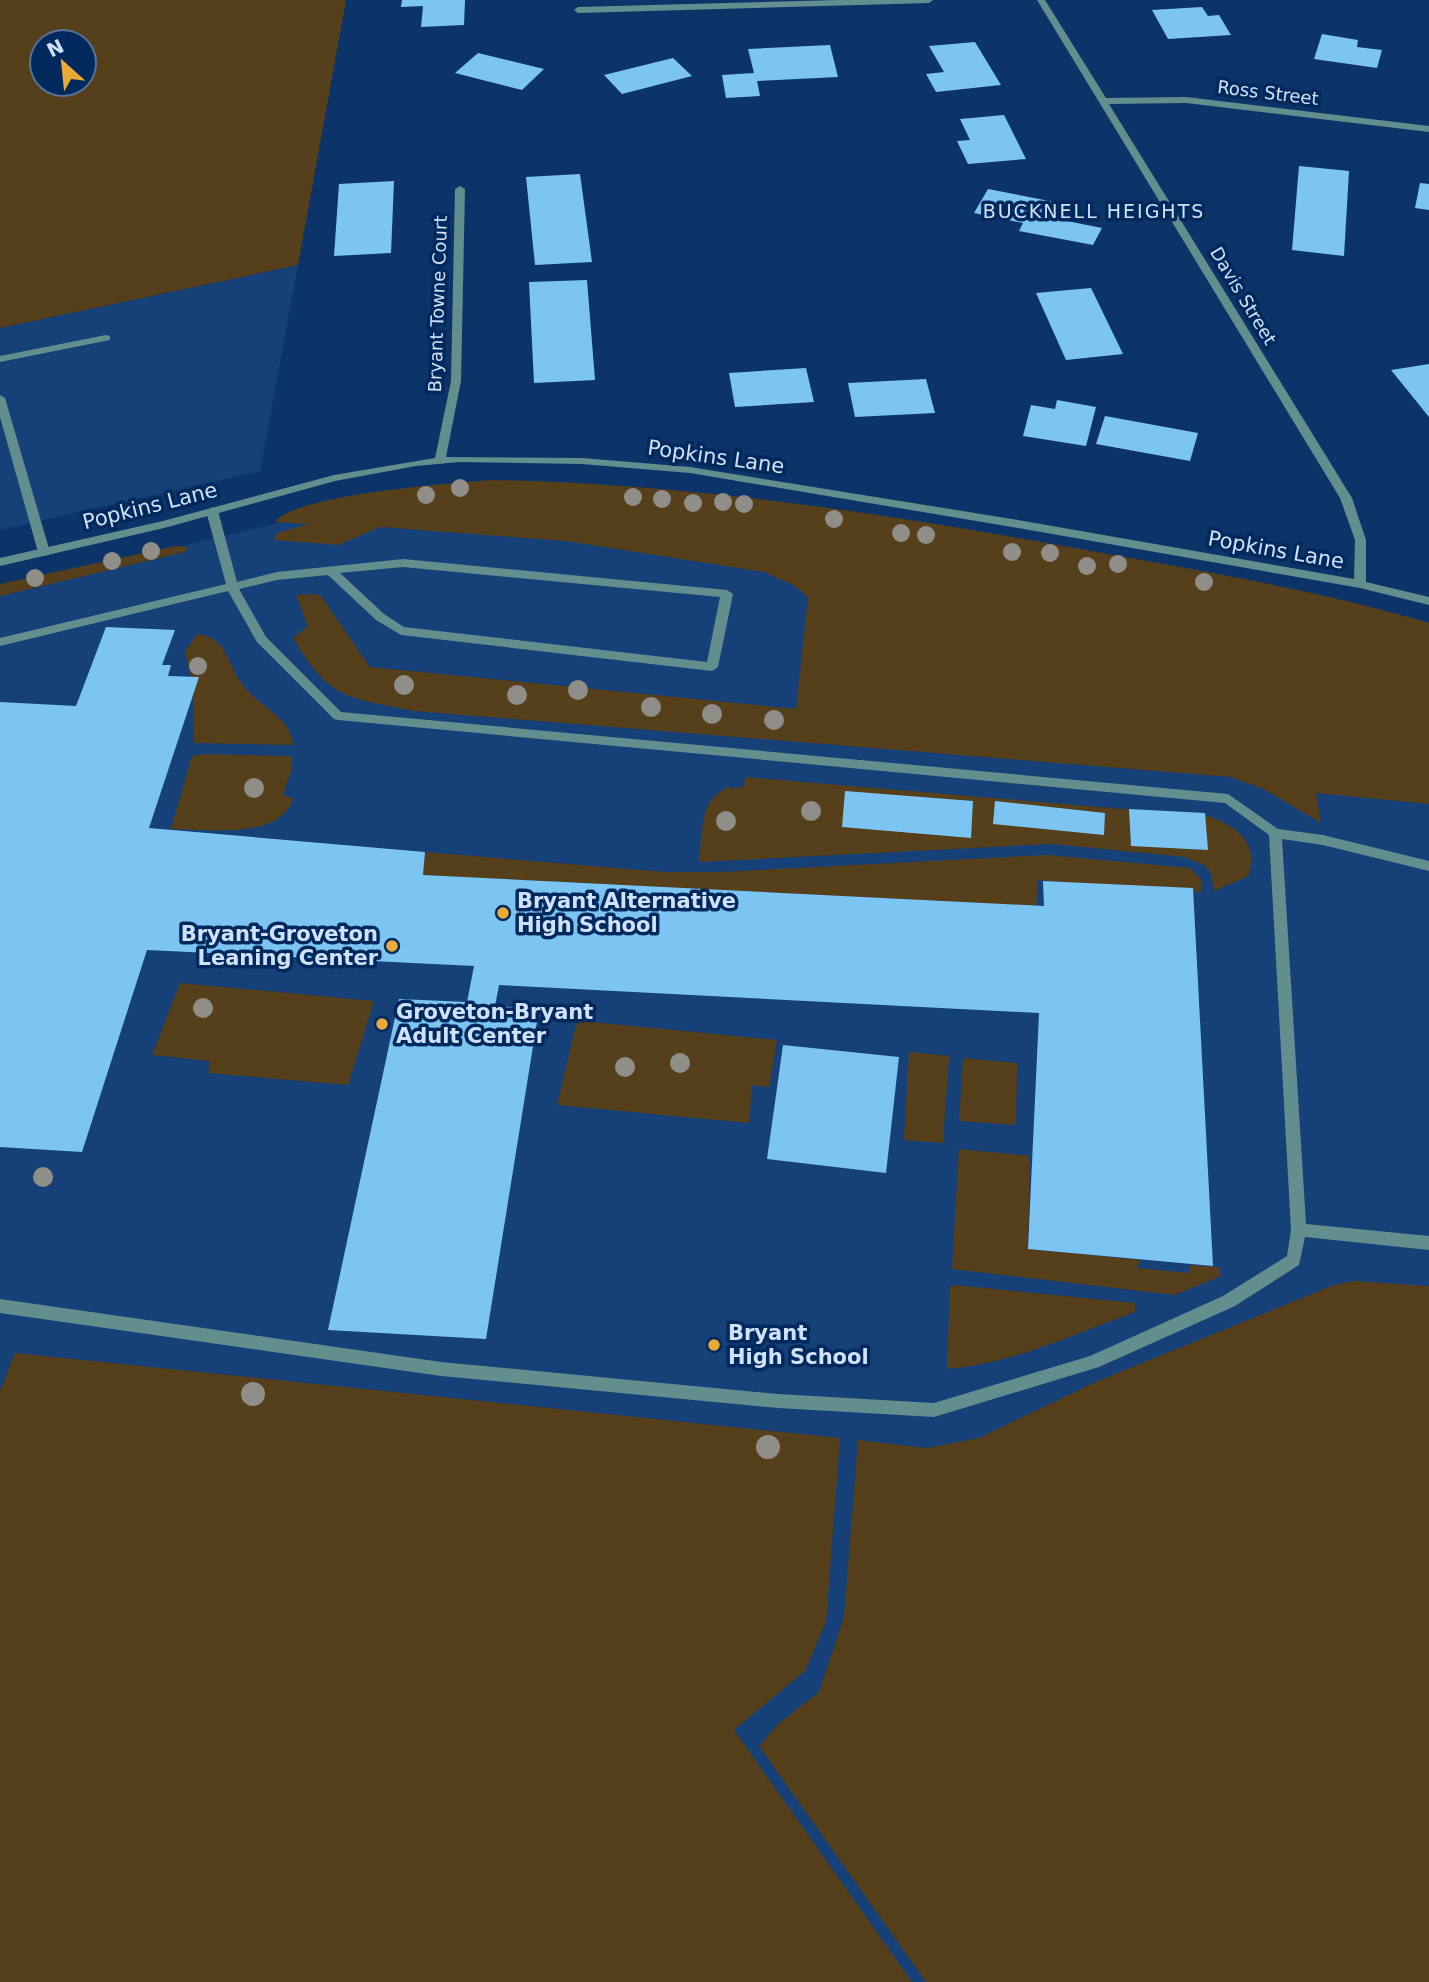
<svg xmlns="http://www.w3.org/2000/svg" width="1429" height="1982" font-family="'DejaVu Sans',sans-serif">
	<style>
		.built { fill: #154078 }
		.green { fill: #563f1b; fill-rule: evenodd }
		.building { fill: #7cc5f3 }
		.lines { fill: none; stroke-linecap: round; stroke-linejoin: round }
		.lane { fill: #648d8e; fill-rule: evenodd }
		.street { fill: #648d8e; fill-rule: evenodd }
		.tree { fill: #908e89 }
		.poi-dot { fill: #eaaa39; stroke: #02295c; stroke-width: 2.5 }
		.labels { text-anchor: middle; stroke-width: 7; stroke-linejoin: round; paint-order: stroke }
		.far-street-label { font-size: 18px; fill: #cfe1fb; stroke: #02295c }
		.far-neighbourhood-label { font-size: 19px; letter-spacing: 2px; fill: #cfe1fb; stroke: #02295c }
		.street-label { font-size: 21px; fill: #cfe1fb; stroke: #02295c }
		.poi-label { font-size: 21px; font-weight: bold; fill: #cfe1fb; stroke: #02295c; text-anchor: start }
	</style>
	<rect width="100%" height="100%" fill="#0d3468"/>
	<g class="built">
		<polygon points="298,265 260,471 0,530 0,328"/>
		<polygon points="418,500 1429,708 1429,1982 0,1982 0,589 316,514"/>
	</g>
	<g class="green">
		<path d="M 0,0 L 346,0 L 298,265 L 0,328 ZM 42,42 L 84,42 L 84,84 L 42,84 Z"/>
		<path d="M 493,480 C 698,484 901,516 1103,553 C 1212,573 1322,591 1429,623 L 1429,804 L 1316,793 L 1321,823 L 1263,789 L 1231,777 L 414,711 C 390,706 350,701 331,686 C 315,674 303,654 293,638 L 308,626 L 296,595 L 314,594 L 321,596 L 370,667 L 796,709 L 808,597 L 793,585 L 764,572 L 566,541 L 380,527 L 338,545 L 274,540 L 277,533 L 309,524 L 275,522 C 296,494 454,483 493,480 Z"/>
		<polygon points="176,546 188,547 185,552 0,596 0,584"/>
		<path d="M 201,634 C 208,637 216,639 220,645 C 229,656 233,672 242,684 C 256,705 292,717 293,745 L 194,743 L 193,686 L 185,652 L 196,635 Z"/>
		<path d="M 205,754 L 292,756 L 292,768 L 283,795 L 293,799 C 279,841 207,829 171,829 L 192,756 Z"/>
		<path d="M 745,777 L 1207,816 C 1236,825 1260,843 1248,876 L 1214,891 L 1211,874 L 1206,866 L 1185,857 L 1052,844 L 699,862 C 703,830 698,800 730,786 L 732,789 L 744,786 Z"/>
		<polygon points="425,852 665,872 721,872 1047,855 1190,868 1201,879 1201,892 1038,880 1036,906 423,875"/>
		<polygon points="180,983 374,1001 348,1085 208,1073 210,1061 152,1055"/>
		<polygon points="581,1021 777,1040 769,1087 752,1085 749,1123 557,1105 576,1025"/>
		<polygon points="909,1052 949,1056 943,1143 904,1140"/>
		<polygon points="963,1058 1017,1063 1016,1125 959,1121"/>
		<polygon points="959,1149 1030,1156 1028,1249 1141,1260 1137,1268 1189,1273 1190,1265 1219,1267 1221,1276 1175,1295 952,1269"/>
		<polygon points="1353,1281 1429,1286 1429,1982 926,1982 759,1746 778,1724 819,1692 844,1617 858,1440 927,1448 979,1438 1093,1383 1334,1285"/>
		<path d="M 954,1285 L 1135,1303 L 1135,1312 C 1074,1334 1012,1364 947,1369 L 950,1287 Z"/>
		<polygon points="15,1353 840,1438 826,1622 805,1671 734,1730 912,1982 0,1982 0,1391"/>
	</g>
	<g class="building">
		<polygon points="402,0 465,0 464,25 421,27 423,6 401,7"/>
		<polygon points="1202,7 1208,16 1219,15 1231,35 1168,39 1152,10"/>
		<polygon points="1322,34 1358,40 1357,47 1382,50 1377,68 1314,59"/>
		<polygon points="975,42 1001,85 936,92 926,74 944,72 929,46"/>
		<polygon points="830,45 838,77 757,81 760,96 726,98 722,75 754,73 748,49"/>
		<polygon points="478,53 544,69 522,90 455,73"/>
		<polygon points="673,58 692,76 622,94 604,75"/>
		<polygon points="1004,115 1026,159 968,164 957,141 970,140 960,119"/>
		<polygon points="1299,166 1349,171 1344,256 1292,250"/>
		<polygon points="580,174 592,262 535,265 526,177"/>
		<polygon points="394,181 391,253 334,256 339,184"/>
		<polygon points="1420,183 1429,184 1429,210 1415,208"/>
		<polygon points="988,189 1075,206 1067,221 1102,228 1093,245 1019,231 1023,223 974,213"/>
		<polygon points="587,280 595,380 534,383 529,282"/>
		<polygon points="1091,288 1123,354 1066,360 1036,293"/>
		<polygon points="1429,364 1429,417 1391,370"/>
		<polygon points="806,368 814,402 735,407 729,373"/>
		<polygon points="926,379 935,413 855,417 848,383"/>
		<polygon points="1057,400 1096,407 1086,446 1023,436 1031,405 1055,409"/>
		<polygon points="1105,416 1198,433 1190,461 1096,444"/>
		<polygon points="106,627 175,630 162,665 171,665 168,676 199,677 149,828 425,852 423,875 1044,906 1043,881 1193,888 1213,1266 1028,1249 1039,1013 499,985 495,1006 539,1009 486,1339 328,1330 399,999 467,1002 474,966 147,950 82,1152 0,1147 0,702 76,706"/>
		<polygon points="845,791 973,801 971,838 842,827"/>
		<polygon points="995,801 1105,813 1104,835 993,824"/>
		<polygon points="1129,809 1205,813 1208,850 1131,846"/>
		<polygon points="783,1045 899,1057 886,1173 767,1159"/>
	</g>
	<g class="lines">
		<g class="lane">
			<polygon points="106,335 110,336 110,340 0,362 0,356"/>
			<polygon points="0,395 5,398 50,552 48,555 44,556 38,552 0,417"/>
			<path d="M 212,507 L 218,511 L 237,582 L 277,572 L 403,559 L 727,590 L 733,594 L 718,667 L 712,671 L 401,635 L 376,620 L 328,575 L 277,580 L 239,589 L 266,637 L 341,712 L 1228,794 L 1278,829 L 1323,835 L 1429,861 L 1429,871 L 1323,845 L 1282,839 L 1306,1224 L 1429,1236 L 1429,1250 L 1305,1237 L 1299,1265 L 1235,1306 L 1099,1367 L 934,1417 L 778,1408 L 441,1376 L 0,1313 L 0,1299 L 441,1362 L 778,1394 L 934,1403 L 1090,1356 L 1223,1296 L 1287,1256 L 1291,1230 L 1269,835 L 1225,803 L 338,720 L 334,719 L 257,642 L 228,591 L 0,646 L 0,638 L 226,584 L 206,511 ZM 403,567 L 720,597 L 707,662 L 404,627 L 384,614 L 340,573 Z"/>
		</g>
		<g class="street">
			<polygon points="839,0 933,0 929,3 578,13 574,10 578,7"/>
			<polygon points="1037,0 1045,0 1106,98 1186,97 1429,126 1429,132 1186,103 1109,104 1352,498 1366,540 1366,582 1429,597 1429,605 1360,588 1018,528 690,473 582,464 459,462 416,466 335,481 164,528 0,566 0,558 163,521 334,475 435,458 451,381 455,189 460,186 465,189 461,381 446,457 582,458 690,467 1018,520 1354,579 1355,540 1340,498"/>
		</g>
	</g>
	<g class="tree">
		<circle cx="460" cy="488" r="9"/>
		<circle cx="426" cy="495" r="9"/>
		<circle cx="633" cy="497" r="9"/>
		<circle cx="662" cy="499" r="9"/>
		<circle cx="723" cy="502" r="9"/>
		<circle cx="693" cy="503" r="9"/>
		<circle cx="744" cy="504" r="9"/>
		<circle cx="834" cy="519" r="9"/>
		<circle cx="901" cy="533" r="9"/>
		<circle cx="926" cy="535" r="9"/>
		<circle cx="151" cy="551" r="9"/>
		<circle cx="1012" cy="552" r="9"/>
		<circle cx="1050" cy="553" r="9"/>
		<circle cx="112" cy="561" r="9"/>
		<circle cx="1118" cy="564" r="9"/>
		<circle cx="1087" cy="566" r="9"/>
		<circle cx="35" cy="578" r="9"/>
		<circle cx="1204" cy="582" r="9"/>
		<circle cx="198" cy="666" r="9"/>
		<circle cx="404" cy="685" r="10"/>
		<circle cx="578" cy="690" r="10"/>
		<circle cx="517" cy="695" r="10"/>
		<circle cx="651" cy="707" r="10"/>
		<circle cx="712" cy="714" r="10"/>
		<circle cx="774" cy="720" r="10"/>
		<circle cx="254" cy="788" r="10"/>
		<circle cx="811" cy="811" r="10"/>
		<circle cx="726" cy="821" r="10"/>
		<circle cx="203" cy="1008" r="10"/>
		<circle cx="680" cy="1063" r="10"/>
		<circle cx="625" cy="1067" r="10"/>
		<circle cx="43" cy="1177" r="10"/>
		<circle cx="253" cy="1394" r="12"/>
		<circle cx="768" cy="1447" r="12"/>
	</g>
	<g class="poi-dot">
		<circle cx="503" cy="913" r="7"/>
		<circle cx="392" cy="946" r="7"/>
		<circle cx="382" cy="1024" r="7"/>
		<circle cx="714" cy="1345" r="7"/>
	</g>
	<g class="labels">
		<g class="far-street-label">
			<text transform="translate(1268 93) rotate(7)" y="6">Ross Street</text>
			<text transform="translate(1243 296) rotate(59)" y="6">Davis Street</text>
			<text transform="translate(438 304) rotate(-88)" y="6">Bryant Towne Court</text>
		</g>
		<g class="far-neighbourhood-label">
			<text x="1094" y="218">BUCKNELL HEIGHTS</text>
		</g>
		<g class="street-label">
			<text transform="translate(716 457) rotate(8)" y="7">Popkins Lane</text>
			<text transform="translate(150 506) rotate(-14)" y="7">Popkins Lane</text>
			<text transform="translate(1276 550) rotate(10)" y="7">Popkins Lane</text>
		</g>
		<g class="poi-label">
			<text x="517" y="908">Bryant Alternative<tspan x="517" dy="24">High School</tspan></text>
			<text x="378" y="941" text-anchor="end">Bryant-Groveton<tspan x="378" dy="24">Leaning Center</tspan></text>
			<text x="396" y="1019">Groveton-Bryant<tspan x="396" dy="24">Adult Center</tspan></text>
			<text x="728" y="1340">Bryant<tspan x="728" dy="24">High School</tspan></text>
		</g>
	</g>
	<g transform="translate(63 63) rotate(333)"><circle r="33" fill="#02295c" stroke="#54739c" stroke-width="2"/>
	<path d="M0-5L12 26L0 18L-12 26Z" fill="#eaaa39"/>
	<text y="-10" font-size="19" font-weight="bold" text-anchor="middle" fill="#cfe1fb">N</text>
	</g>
</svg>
